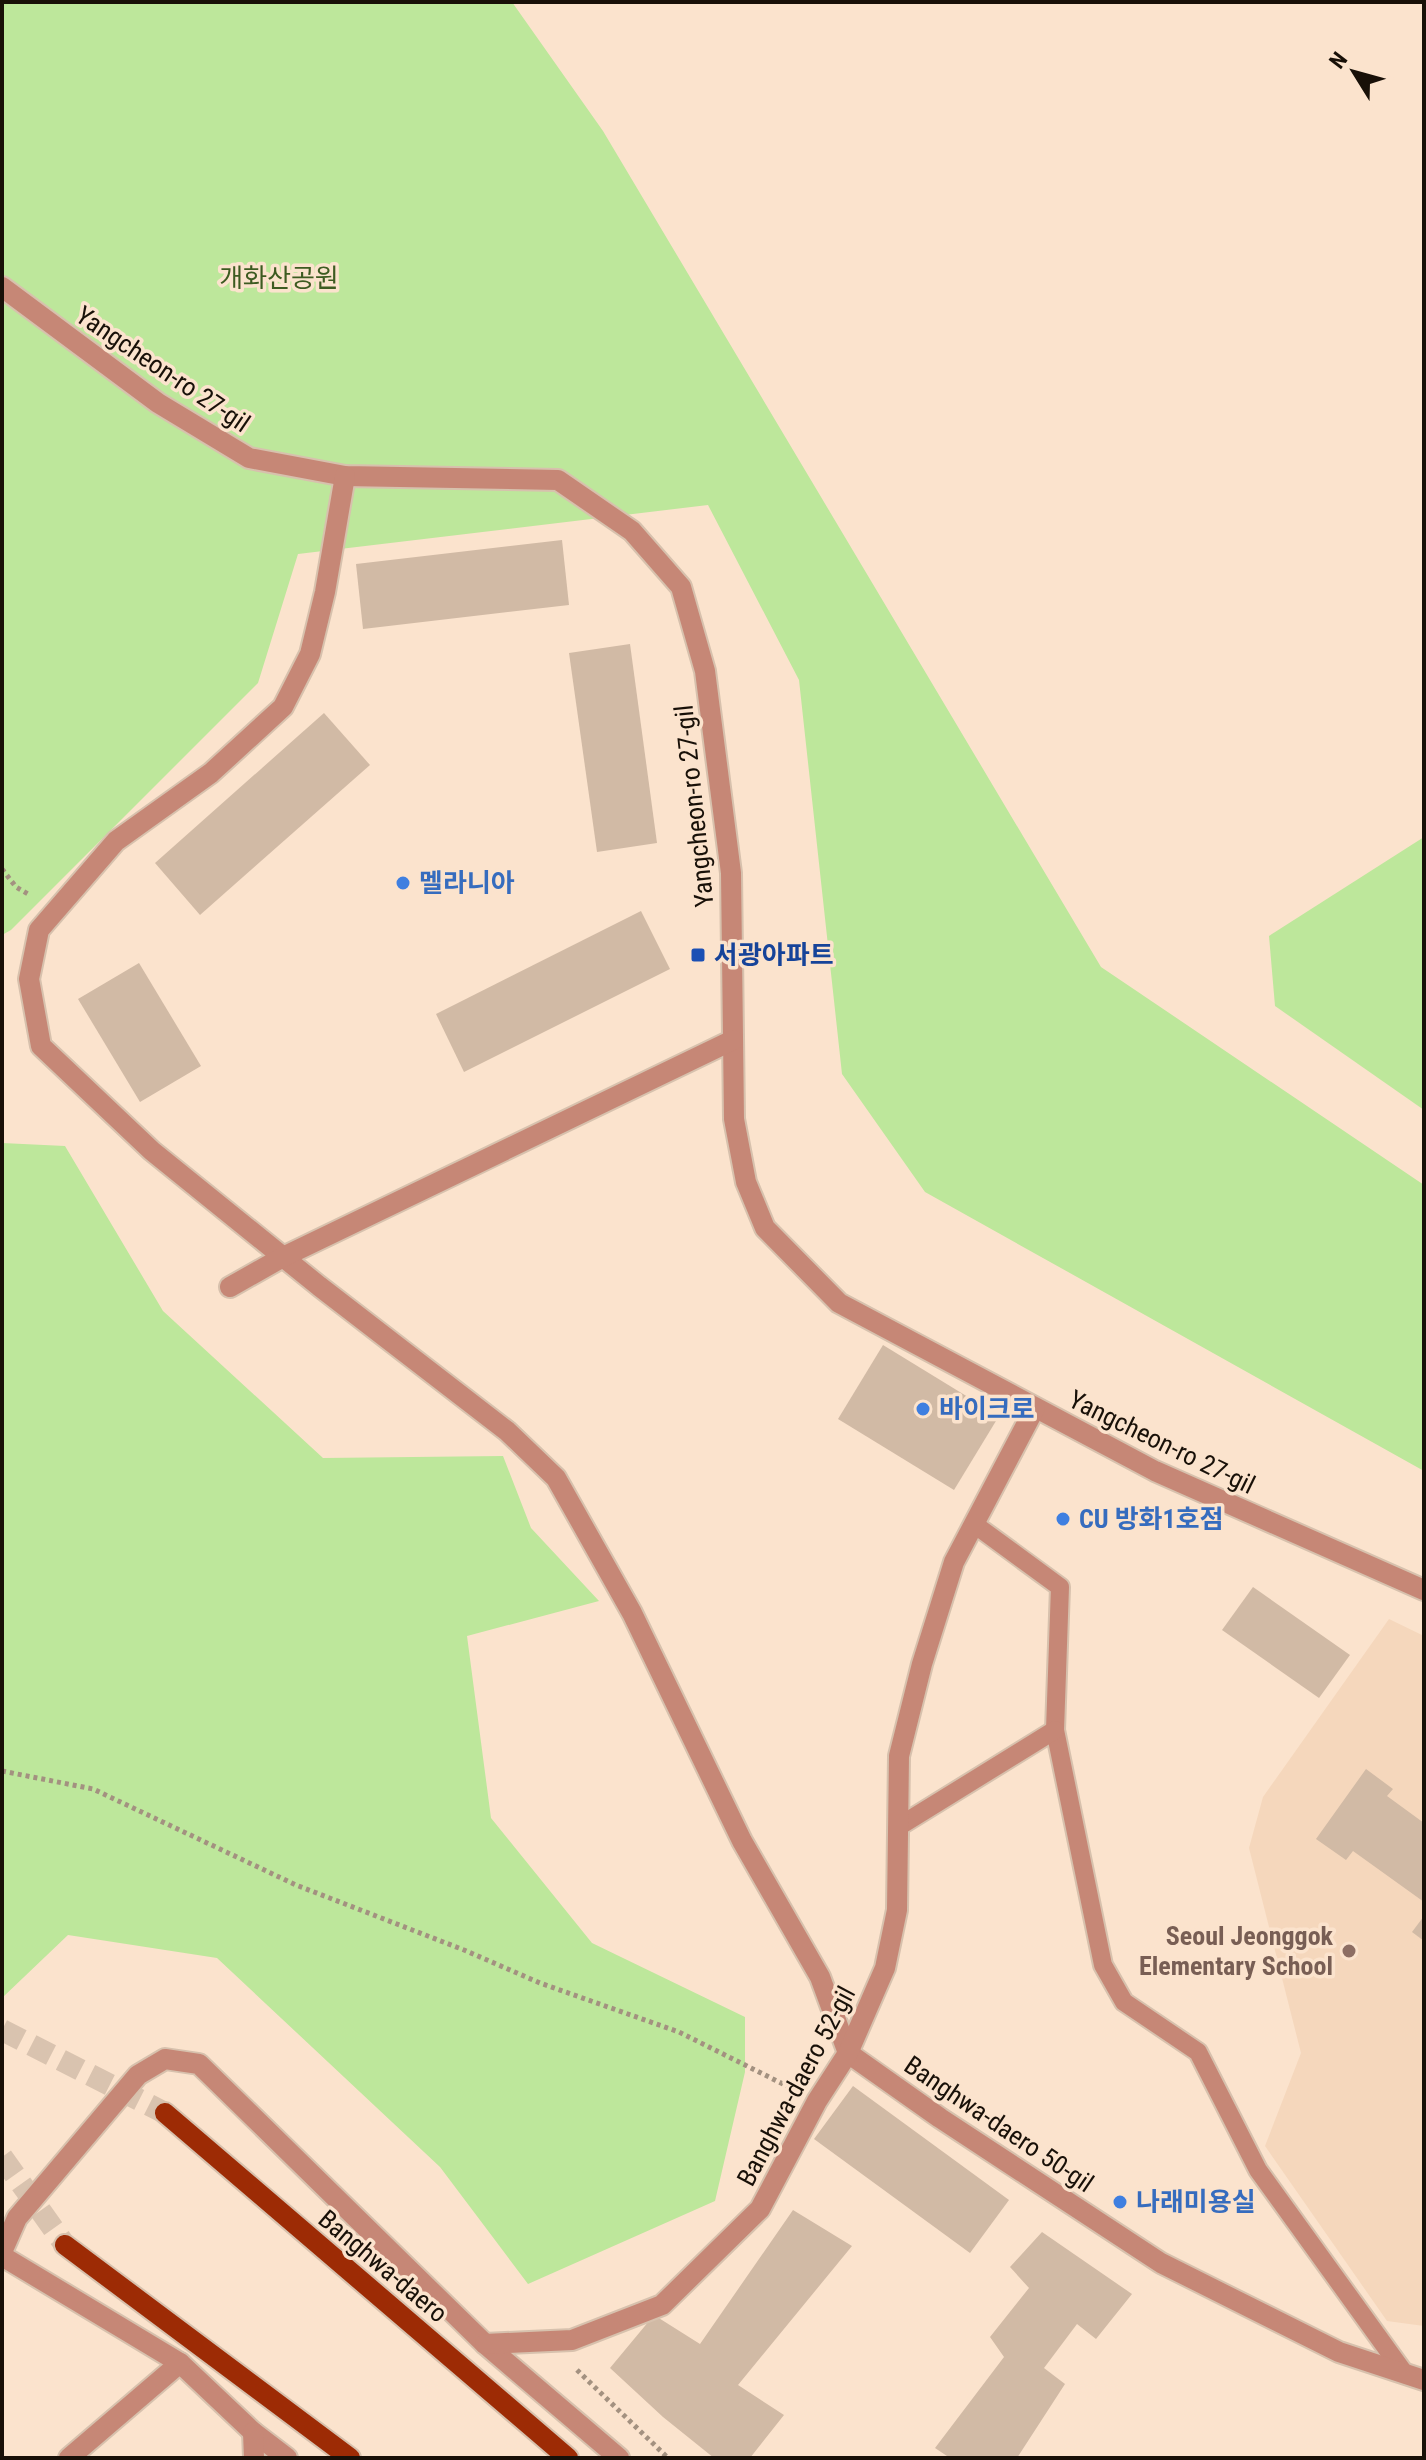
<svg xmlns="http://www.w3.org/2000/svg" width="1426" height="2460" font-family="'Roboto Condensed','Noto Sans KR',sans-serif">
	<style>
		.built { fill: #f5d7bc }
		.green { fill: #bde79b }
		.building { fill: #d1baa5 }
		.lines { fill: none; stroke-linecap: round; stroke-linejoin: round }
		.trunk-tunnel { stroke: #d9c3af; stroke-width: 22; stroke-dasharray: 22 11; stroke-linecap: butt }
		.service-casing { stroke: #d7c1ad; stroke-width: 22 }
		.minor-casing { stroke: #d7c1ad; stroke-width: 24 }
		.primary-casing { stroke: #d7c1ad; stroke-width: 24 }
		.path { stroke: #a39180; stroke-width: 5; stroke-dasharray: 4 4; stroke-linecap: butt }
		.service { stroke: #c68776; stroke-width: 18 }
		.minor { stroke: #c68776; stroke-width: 20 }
		.primary { stroke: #9d2b05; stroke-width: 20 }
		.shop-dot { fill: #3f7fe0; stroke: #fbe3cd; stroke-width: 3 }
		.transit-dot { fill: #1a4fb4; stroke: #fbe3cd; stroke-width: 3 }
		.education-dot { fill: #8d6e63; stroke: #fbe3cd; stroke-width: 3 }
		.labels { text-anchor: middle; stroke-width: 7; stroke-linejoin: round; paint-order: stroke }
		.park-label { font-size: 26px; fill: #3d5b21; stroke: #fbe3cd }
		.street-label { font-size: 26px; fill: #181008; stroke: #fbe3cd }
		.shop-label { font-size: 26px; font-weight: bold; fill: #366cbe; stroke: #fbe3cd; text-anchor: start }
		.transit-label { font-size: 26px; font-weight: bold; fill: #164399; stroke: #fbe3cd; text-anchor: start }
		.education-label { font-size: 26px; font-weight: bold; fill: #785e54; stroke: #fbe3cd; text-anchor: end }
	</style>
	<rect width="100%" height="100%" fill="#fbe3cd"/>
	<polygon class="built" points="1389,1619 1424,1636 1424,2326 1387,2321 1265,2146 1301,2053 1249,1848 1263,1797"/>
	<g class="green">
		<polygon points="2,2 512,2 603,131 1101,967 1424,1185 1424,1471 925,1192 842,1074 799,680 708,505 298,554 258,683 11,930 2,935"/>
		<polygon points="1424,837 1424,1110 1275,1006 1269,936"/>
		<polygon points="2,1143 65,1146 163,1311 323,1458 503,1456 531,1528 599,1601 467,1636 491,1818 592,1943 745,2017 745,2072 715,2201 528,2284 440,2167 217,1958 68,1935 2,1998"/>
	</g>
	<g class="building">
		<polygon points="562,540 569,605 363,629 356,564"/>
		<polygon points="630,644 657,843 597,852 569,653"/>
		<polygon points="324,713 370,765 200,915 155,863"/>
		<polygon points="641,911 670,969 464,1072 436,1014"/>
		<polygon points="139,963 201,1066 140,1102 78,999"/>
		<polygon points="883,1345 999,1416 954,1490 838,1419"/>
		<polygon points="1253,1587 1350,1655 1319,1698 1222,1630"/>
		<polygon points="1366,1769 1393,1789 1387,1796 1424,1823 1424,1902 1353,1851 1346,1860 1316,1839"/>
		<polygon points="1424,1916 1424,1941 1412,1932"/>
		<polygon points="853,2086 1009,2200 970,2253 814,2139"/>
		<polygon points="793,2210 852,2246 738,2385 784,2415 750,2458 714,2458 663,2417 610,2368 654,2315 700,2344"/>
		<polygon points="1042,2232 1132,2294 1096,2339 1077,2324 1044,2368 1065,2384 1017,2458 950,2458 935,2448 1004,2357 990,2337 1029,2288 1010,2267"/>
	</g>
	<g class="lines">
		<g class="trunk-tunnel">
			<polyline points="2,2030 165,2113"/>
			<polyline points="2,2157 65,2245"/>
		</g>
		<defs>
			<g id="service">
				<polyline points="974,1524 1060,1587 1055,1730 1103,1965 1124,2002 1198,2052 1258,2170 1405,2374"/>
				<polyline points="898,1827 1055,1730"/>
			</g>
			<g id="minor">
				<polyline points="2,287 158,403 249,458 345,476 558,480 632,531 681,587 705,671 731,873 734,1119 746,1182 765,1228 839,1303 1155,1471 1424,1590"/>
				<polyline points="345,476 325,592 310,654 283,707 211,773 116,841 39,930 29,979 41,1046 152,1151 319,1286 507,1431 556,1478 632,1613 742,1841 820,1977 848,2053 940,2118 1161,2263 1339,2352 1424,2380"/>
				<polyline points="230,1287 283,1257 733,1040"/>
				<polyline points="2,2252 17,2218 138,2075 165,2059 199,2064 485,2344 619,2458"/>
				<polyline points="2,2256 180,2363 253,2432 287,2458"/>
				<polyline points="485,2344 572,2340 662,2305 760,2209 817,2101 848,2053 885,1968 897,1910 899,1756 922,1664 954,1562 1035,1408"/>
				<polyline points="253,2432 254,2458"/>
				<polyline points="69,2458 180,2363"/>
			</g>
			<g id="primary">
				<polyline points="165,2113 568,2458"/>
				<polyline points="65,2245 350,2458"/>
			</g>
		</defs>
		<use href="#service" class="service-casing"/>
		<use href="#minor" class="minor-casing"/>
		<use href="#primary" class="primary-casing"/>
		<g class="path">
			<polyline points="2,869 16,887 30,895"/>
			<polyline points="2,1771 93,1789 296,1885 464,1950 540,1983 679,2032 793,2089"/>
			<polyline points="577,2370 668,2458"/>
		</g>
		<use href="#service" class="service"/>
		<use href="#minor" class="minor"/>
		<use href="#primary" class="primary"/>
	</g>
	<g class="shop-dot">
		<circle cx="403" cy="883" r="8"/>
		<circle cx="923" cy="1409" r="8"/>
		<circle cx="1063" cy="1519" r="8"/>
		<circle cx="1120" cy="2202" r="8"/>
	</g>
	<rect class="transit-dot" x="690" y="947" width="16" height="16" rx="4"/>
	<circle class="education-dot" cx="1349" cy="1951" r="8"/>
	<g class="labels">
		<g class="park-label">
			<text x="279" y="287">개화산공원</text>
		</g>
		<g class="street-label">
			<text transform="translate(163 369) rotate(34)" y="9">Yangcheon-ro 27-gil</text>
			<text transform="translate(694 806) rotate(-96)" y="9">Yangcheon-ro 27-gil</text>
			<text transform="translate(1162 1442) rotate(26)" y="9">Yangcheon-ro 27-gil</text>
			<text transform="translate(796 2086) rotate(-62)" y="9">Banghwa-daero 52-gil</text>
			<text transform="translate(999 2124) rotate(34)" y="9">Banghwa-daero 50-gil</text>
			<text transform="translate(383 2266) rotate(40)" y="9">Banghwa-daero</text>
		</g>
		<g class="shop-label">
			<text x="419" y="892">멜라니아</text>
			<text x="939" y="1418">바이크로</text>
			<text x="1079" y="1528">CU 방화1호점</text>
			<text x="1136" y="2211">나래미용실</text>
		</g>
		<g class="transit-label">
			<text x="714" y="964">서광아파트</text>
		</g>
		<g class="education-label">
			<text x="1333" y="1945">Seoul Jeonggok<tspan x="1333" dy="30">Elementary School</tspan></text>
		</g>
	</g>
	<rect width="1426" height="2460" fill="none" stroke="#181008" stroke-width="8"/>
	<g transform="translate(1354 72) rotate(307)" stroke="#fbe3cd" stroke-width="6" paint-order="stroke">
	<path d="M0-6L14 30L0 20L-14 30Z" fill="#181008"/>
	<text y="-12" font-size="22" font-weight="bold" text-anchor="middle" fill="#181008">N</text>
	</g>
</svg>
